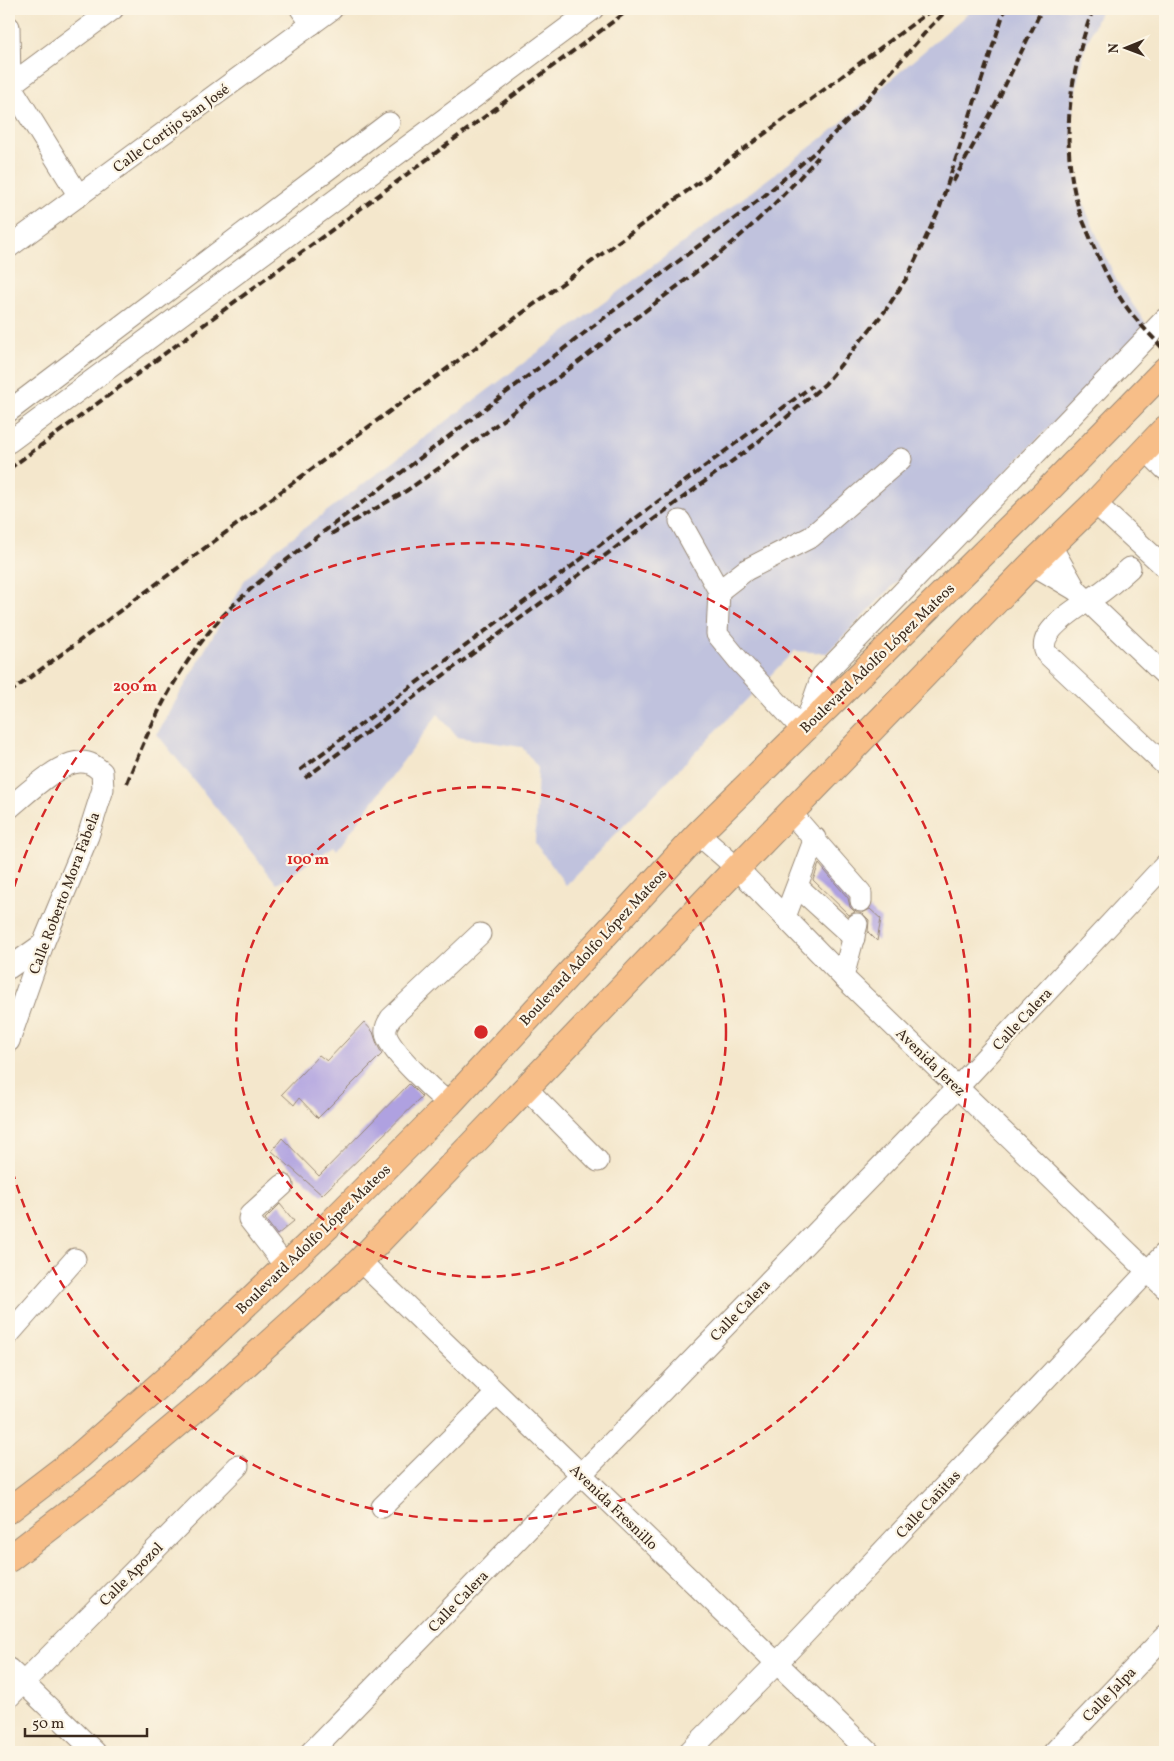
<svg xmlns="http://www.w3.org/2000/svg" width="1174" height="1761" font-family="Vollkorn,serif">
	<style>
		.railway { fill: #c0c2dd }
		.building { fill: #afa1e0 }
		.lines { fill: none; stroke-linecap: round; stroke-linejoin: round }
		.minor-casing { stroke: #988875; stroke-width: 23 }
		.major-casing { stroke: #988875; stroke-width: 28 }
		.minor { stroke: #fff; stroke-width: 21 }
		.major { stroke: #f7be88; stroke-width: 26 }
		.rail { stroke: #3b2a1e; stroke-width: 4; stroke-dasharray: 8 4; stroke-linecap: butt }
		.ring { fill: none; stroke: #d62828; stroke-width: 2.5; stroke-dasharray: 9 6 }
		.labels { text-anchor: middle; stroke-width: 4.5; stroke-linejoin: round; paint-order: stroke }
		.street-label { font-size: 15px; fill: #3b2a1e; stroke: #fcf5e5 }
		.centre { fill: #d62828; stroke: #fcf5e5; stroke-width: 2.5 }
		.ring-label { font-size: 15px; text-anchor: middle; font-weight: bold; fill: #d62828; stroke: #fcf5e5; stroke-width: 4.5; stroke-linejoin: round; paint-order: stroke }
	</style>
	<rect width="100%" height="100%" fill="#fcf5e5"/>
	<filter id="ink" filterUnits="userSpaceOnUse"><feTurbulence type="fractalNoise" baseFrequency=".02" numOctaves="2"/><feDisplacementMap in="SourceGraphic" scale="10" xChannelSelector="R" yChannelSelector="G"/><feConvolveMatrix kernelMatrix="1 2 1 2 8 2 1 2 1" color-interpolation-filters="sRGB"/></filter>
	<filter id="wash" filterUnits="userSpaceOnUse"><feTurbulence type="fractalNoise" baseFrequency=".0096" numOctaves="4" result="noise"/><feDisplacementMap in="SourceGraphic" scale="20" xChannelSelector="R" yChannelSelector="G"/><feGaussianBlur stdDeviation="1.12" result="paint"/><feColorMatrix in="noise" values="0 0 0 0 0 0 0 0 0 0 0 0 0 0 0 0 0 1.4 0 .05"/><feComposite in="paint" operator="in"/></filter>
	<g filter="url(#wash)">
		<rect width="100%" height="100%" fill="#f4e7cc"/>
		<polygon class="railway" points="973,9 1101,9 1083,53 1073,105 1073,156 1082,201 1116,280 1148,327 827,653 794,651 566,885 535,843 538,768 522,747 457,737 438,714 337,850 334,846 277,884 157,734 244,581 274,551 829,133"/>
		<g id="blocks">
			<g class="building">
				<polygon points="819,864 848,898 850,907 855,912 849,915 813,880"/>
				<polygon points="870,909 881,919 877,941 868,932 869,920 862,913"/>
				<polygon points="364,1022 373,1032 377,1044 382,1054 318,1118 299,1098 294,1105 282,1094 319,1055 327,1061"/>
				<polygon points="409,1084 422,1097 322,1195 272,1151 282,1138 319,1176"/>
				<polygon points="280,1204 294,1221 277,1235 265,1219"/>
			</g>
		</g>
	</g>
	<g filter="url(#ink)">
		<use href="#blocks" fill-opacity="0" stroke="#988875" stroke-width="1"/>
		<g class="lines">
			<defs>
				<g id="minor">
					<polyline points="301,9 312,24"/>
					<polyline points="9,27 10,85 79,196"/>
					<polyline points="9,86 113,9"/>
					<polyline points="9,247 332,9"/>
					<polyline points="9,411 389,123"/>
					<polyline points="9,442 593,9"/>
					<polyline points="1146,450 1165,469"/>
					<polyline points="1095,503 1165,567"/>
					<polyline points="680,521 719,591 746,570 811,537 901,459"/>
					<polyline points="1051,546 1076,590"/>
					<polyline points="1032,564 1076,590 1165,675"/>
					<path d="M 1130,568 C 1120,577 1110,586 1100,593 C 1084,604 1035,630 1046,653 L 1165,765"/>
					<polyline points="719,591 717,634 740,662 803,730 822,676 1165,319"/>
					<path d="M 9,808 C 25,795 60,761 81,762 C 90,762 95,766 102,772 L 103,789 L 88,836 L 43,944 L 9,1041"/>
					<polyline points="791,813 861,893 861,901"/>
					<polyline points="698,834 737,868 843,977 1165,1288"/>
					<polyline points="798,887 854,938"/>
					<polyline points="785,917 815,838"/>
					<polyline points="9,968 43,944"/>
					<polyline points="843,977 857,924"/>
					<polyline points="526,1088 598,1161"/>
					<path d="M 449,1104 C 435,1092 387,1049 386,1033 C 385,1027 388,1023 391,1018 L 480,934"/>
					<polyline points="283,1185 250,1215 249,1219 286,1267"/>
					<polyline points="360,1261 869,1752"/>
					<polyline points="9,1334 75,1259"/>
					<polyline points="382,1507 496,1394"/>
					<polyline points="9,1669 95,1752"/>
					<polyline points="9,1697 238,1466"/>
					<polyline points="311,1752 957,1088 1165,865"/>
					<polyline points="689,1752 776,1664 1165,1253"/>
					<polyline points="1054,1752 1165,1636"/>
				</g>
				<g id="major">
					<polyline points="9,1510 77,1458 179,1368 328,1226 449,1104 698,834 1046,492 1165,370"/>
					<polyline points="9,1559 104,1486 213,1394 360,1261 737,868 1032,564 1095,503 1165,429"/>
				</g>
			</defs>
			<use href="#minor" class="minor-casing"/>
			<use href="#major" class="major-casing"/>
			<use href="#minor" class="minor"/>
			<use href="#major" class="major"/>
			<g class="rail">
				<path d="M 1093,9 C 1069,74 1059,146 1080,213 C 1084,224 1089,234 1093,245 C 1102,265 1112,287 1125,305 C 1136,321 1152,336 1165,351"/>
				<polyline points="858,110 930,27 948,9"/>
				<polyline points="953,182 996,104 1042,9"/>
				<polyline points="9,469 630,9"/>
				<path d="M 331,534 L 406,491 L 445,464 L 713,259 C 751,228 785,195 818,157"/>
				<polyline points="9,693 933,9"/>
				<polyline points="300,770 812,386"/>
				<polyline points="305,778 758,442 825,384 885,311 908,276 940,207 1005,9"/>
				<path d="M 127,783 C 150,724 178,666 221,618 C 239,598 260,581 280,565 L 764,196 L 814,153 L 862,106"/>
			</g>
		</g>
	</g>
	<g class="ring">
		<circle cx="481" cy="1032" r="245"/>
		<path d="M10 901A489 489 0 1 1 10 1163"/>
	</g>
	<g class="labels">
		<g class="street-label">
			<text transform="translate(171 128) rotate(-36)" y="5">Calle Cortijo San José</text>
			<text transform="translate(877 658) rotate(-44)" y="5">Boulevard Adolfo López Mateos</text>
			<text transform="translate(64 893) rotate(-69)" y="5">Calle Roberto Mora Fabela</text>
			<text transform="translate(593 947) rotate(-47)" y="5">Boulevard Adolfo López Mateos</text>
			<text transform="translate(1022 1019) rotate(-47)" y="5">Calle Calera</text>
			<text transform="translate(931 1062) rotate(44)" y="5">Avenida Jerez</text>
			<text transform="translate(313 1239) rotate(-44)" y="5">Boulevard Adolfo López Mateos</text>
			<text transform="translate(740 1310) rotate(-46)" y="5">Calle Calera</text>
			<text transform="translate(928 1504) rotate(-47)" y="5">Calle Cañitas</text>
			<text transform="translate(614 1507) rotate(44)" y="5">Avenida Fresnillo</text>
			<text transform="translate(131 1574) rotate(-45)" y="5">Calle Apozol</text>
			<text transform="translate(458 1601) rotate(-46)" y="5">Calle Calera</text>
			<text transform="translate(1109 1694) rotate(-46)" y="5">Calle Jalpa</text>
		</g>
	</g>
	<circle cx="481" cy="1032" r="8" class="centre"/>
	<g class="ring-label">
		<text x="135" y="691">200 m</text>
		<text x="308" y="864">100 m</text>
	</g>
	<rect width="1174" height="1761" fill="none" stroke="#fcf5e5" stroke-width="30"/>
	<g transform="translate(1126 48) rotate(269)" stroke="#fcf5e5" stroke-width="4" paint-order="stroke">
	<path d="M0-4L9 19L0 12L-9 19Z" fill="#3b2a1e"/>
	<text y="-8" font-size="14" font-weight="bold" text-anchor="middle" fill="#3b2a1e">N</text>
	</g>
	<path d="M25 1728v8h122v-8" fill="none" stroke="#3b2a1e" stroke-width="2.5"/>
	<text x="32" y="1728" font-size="15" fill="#3b2a1e" stroke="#fcf5e5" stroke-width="4" paint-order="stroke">50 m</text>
</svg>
